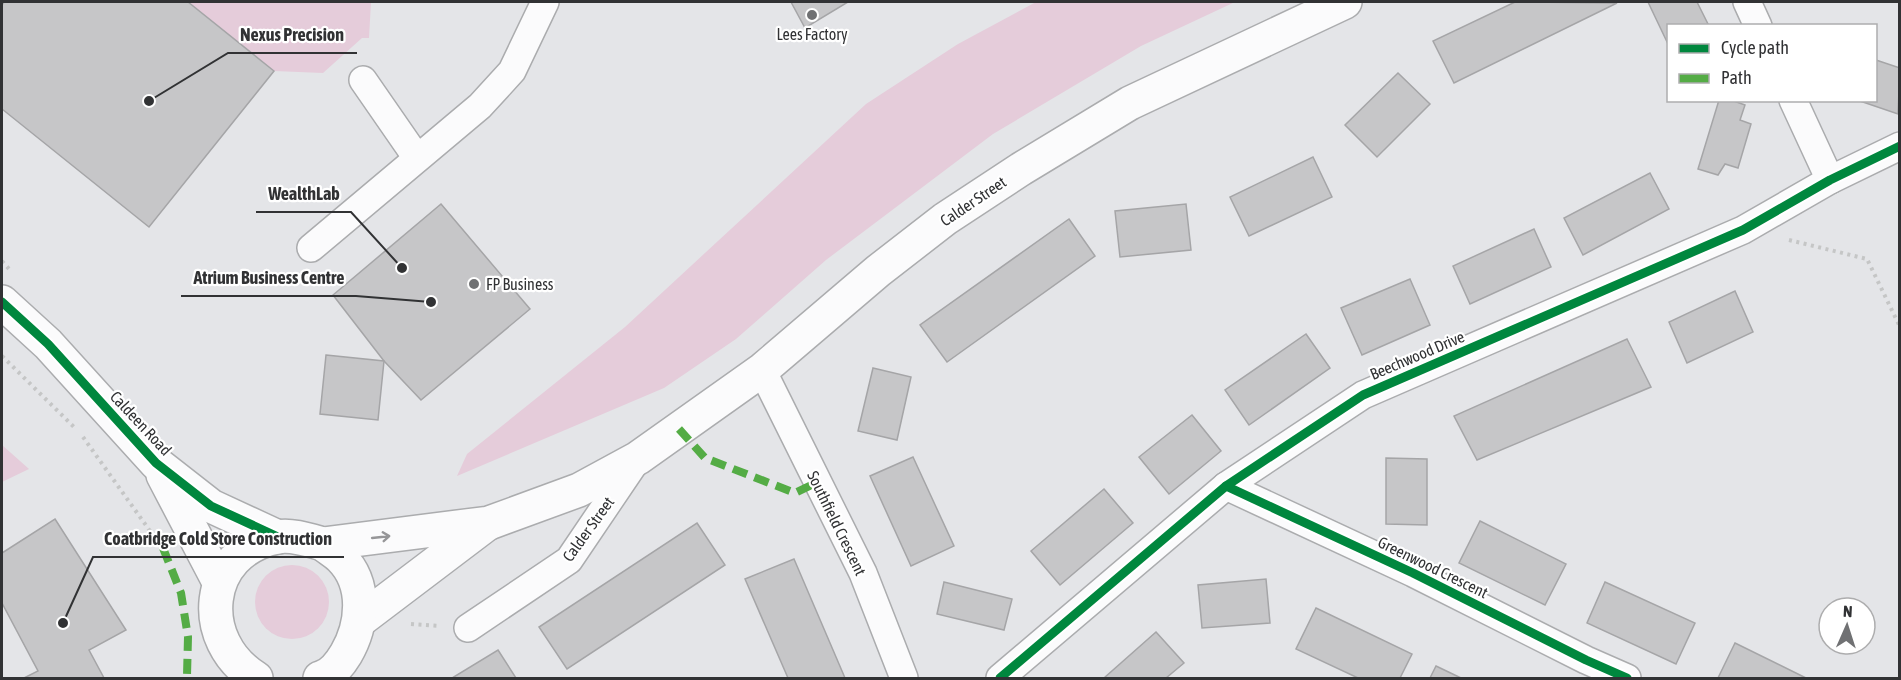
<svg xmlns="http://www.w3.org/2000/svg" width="1901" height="680" font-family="'Asap Condensed',sans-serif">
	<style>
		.green { fill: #e5ccda }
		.building { fill: #c6c6c8; stroke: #a5a5a7; stroke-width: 1.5 }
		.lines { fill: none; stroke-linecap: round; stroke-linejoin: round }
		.street-casing { stroke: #abacae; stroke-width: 30 }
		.secondary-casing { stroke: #abacae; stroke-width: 36 }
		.path { stroke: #c5c6c6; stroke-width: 4; stroke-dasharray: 3 4.5; stroke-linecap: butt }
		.street { stroke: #fbfbfc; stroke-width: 27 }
		.secondary { stroke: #fbfbfc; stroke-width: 33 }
		.quiet { stroke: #54ac45; stroke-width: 8; stroke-dasharray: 15 8; stroke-linecap: butt }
		.cycleway-casing { stroke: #fff; stroke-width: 13 }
		.cycleway { stroke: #00873e; stroke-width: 9 }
		.oneway { stroke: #969698 }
		.poi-dot { fill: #707173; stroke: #fff; stroke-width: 2 }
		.labels { text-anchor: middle; stroke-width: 4.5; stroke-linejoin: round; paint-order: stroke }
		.poi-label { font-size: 16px; fill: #313234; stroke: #fff }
		.street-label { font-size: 16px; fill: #313234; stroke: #fff }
		.leader { fill: none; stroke: #313234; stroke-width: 2 }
		.callout-dot { fill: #313234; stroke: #fff; stroke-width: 2 }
		.callout-label { font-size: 18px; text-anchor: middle; font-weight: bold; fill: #313234; stroke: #fff; stroke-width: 4.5; stroke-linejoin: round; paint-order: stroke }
	</style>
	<rect width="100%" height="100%" fill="#e4e5e8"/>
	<g class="green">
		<polygon points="188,2 371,2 369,38 362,38 323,73 274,71"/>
		<polygon points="1036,2 1235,2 1141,46 993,134 826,260 736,339 664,388 457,476 467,454 625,327 866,104 958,44"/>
		<polygon points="2,445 29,469 2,482"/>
		<circle cx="292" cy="602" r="37"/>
	</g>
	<g class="building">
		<polygon points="4,2 188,2 274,71 149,227 2,109 2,5"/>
		<polygon points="791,2 848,2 805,28"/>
		<polygon points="1515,2 1617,3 1454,83 1433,41"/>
		<polygon points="1648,2 1697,2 1709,26 1668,26 1668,44"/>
		<polygon points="1876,60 1900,68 1898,114 1857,100 1876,100"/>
		<polygon points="1398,73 1430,104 1377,157 1345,125"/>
		<polygon points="1719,100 1731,100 1745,105 1740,120 1751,124 1738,168 1725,164 1718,175 1698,169"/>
		<polygon points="1313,157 1332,197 1249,236 1230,197"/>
		<polygon points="1650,173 1669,209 1583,255 1564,218"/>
		<polygon points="441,204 530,309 421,400 384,361 333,295"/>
		<polygon points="1186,204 1191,250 1120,257 1115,211"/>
		<polygon points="1069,219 1095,256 947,362 920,325"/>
		<polygon points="1534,229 1551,267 1470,304 1453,266"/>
		<polygon points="1410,279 1430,325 1362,355 1341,308"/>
		<polygon points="1735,291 1753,332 1687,363 1669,322"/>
		<polygon points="1306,334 1330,368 1249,425 1225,390"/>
		<polygon points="1627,339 1651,387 1477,460 1454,416"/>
		<polygon points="326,355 384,361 378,420 320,414"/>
		<polygon points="873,368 911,377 897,440 858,431"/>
		<polygon points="1192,415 1221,451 1169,494 1139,457"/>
		<polygon points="913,457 954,546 911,566 870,476"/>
		<polygon points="1386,458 1427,459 1427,525 1386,524"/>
		<polygon points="1104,489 1133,523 1060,585 1031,551"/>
		<polygon points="55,519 126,630 89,650 104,678 24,678 38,671 2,603 2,553"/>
		<polygon points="1480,521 1566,564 1545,605 1459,563"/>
		<polygon points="697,523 725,565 567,669 539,627"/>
		<polygon points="794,559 845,678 788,678 745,579"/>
		<polygon points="1266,579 1270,623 1202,628 1198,585"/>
		<polygon points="944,582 1012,599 1004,630 937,614"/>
		<polygon points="1605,582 1695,623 1676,664 1587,623"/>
		<polygon points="1316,608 1412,654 1400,678 1358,678 1296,649"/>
		<polygon points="1156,632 1184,663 1166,678 1104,678"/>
		<polygon points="1735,643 1806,678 1718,678"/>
		<polygon points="498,650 516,678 452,678"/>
		<polygon points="1436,666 1461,678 1430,678"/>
	</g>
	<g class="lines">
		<defs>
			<g id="street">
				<polyline points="1747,2 1758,26"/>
				<polyline points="363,80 417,158"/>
				<polyline points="1793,100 1830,180"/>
				<polyline points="311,248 480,106 512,71 545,2"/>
				<polyline points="762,370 863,573 904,678"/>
				<polyline points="1226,486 1413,573 1586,660 1627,678"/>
				<polyline points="468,628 569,560 638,458"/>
				<polyline points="1000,678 1226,486 1363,395 1743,230 1830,180 1900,146"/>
			</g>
			<g id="secondary">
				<polyline points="2,302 48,344 156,463 211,506 278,537"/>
				<polyline points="163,475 219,582"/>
				<polyline points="359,621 487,524"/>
				<path d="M 256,678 C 196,641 203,552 277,537 C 291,534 309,540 323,544 L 489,523 L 579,490 L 638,458 L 762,370 L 878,271 L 945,219 L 1021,169 L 1130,103 L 1345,2"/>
				<path d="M 320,678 C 332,675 340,664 346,654 C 363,625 367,584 341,558 C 336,553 329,549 323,544"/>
			</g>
		</defs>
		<use href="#street" class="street-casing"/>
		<use href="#secondary" class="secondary-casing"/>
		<g class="path">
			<polyline points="1789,240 1867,259 1900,327"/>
			<polyline points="2,261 9,269"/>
			<polyline points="2,356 74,427"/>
			<polyline points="83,437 155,538"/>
			<polyline points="411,624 440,626"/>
		</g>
		<use href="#street" class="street"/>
		<use href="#secondary" class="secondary"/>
		<g class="quiet">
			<polyline points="679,429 705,458 795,493 818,482"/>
			<polyline points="163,548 181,593 188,637 187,676 190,678"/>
		</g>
		<defs>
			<g id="cycleway">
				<polyline points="2,302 48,344 156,463 211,506 278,537"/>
				<polyline points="1226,486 1413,573 1586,660 1627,678"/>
				<polyline points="1000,678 1226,486 1363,395 1743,230 1830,180 1900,146"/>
			</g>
		</defs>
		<use href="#cycleway" class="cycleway-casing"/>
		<use href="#cycleway" class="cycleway"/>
	</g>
	<defs><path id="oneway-shaft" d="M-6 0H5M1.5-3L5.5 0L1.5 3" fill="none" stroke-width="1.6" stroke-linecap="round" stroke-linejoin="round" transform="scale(1.5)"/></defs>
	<use class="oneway" href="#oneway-shaft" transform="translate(381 537) rotate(-6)"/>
	<g class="poi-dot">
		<circle cx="812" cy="15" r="6"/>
		<circle cx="474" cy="284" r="6"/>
	</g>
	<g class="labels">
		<g class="poi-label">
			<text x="812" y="40">Lees Factory</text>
			<text x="486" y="290" text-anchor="start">FP Business</text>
		</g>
		<g class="street-label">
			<text transform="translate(973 201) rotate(-34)" y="6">Calder Street</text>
			<text transform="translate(1417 355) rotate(-23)" y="6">Beechwood Drive</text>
			<text transform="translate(141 423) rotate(47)" y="6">Caldeen Road</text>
			<text transform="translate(837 523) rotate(64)" y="6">Southfield Crescent</text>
			<text transform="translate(588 529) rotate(-54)" y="6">Calder Street</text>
			<text transform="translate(1433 567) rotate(26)" y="6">Greenwood Crescent</text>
		</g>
	</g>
	<path class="leader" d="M149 101L228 53H357M402 268L351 212H256M431 302L356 296H181M63 623L93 557H344"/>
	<g class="callout-dot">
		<circle cx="149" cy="101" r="6"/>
		<circle cx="402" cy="268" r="6"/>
		<circle cx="431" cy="302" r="6"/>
		<circle cx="63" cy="623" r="6"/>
	</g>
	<g class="callout-label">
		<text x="292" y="41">Nexus Precision</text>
		<text x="304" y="200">WealthLab</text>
		<text x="269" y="284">Atrium Business Centre</text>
		<text x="218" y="545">Coatbridge Cold Store Construction</text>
	</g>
	<rect width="1901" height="680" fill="none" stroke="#313234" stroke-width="6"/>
	<rect x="1667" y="24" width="210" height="78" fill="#ffffff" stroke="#adadae" stroke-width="1.5"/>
	<rect x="1679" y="44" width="30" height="9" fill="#00873e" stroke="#adadae" stroke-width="1.5"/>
	<text x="1721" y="54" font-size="18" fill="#313234">Cycle path</text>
	<rect x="1679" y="74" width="30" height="9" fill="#54ac45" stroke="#adadae" stroke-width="1.5"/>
	<text x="1721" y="84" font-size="18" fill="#313234">Path</text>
	<g transform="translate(1847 626) rotate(3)"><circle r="28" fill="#ffffff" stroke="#adadae" stroke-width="1.5"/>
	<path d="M0-4.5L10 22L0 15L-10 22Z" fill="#707173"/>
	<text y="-9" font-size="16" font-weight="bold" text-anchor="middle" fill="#313234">N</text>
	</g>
</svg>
